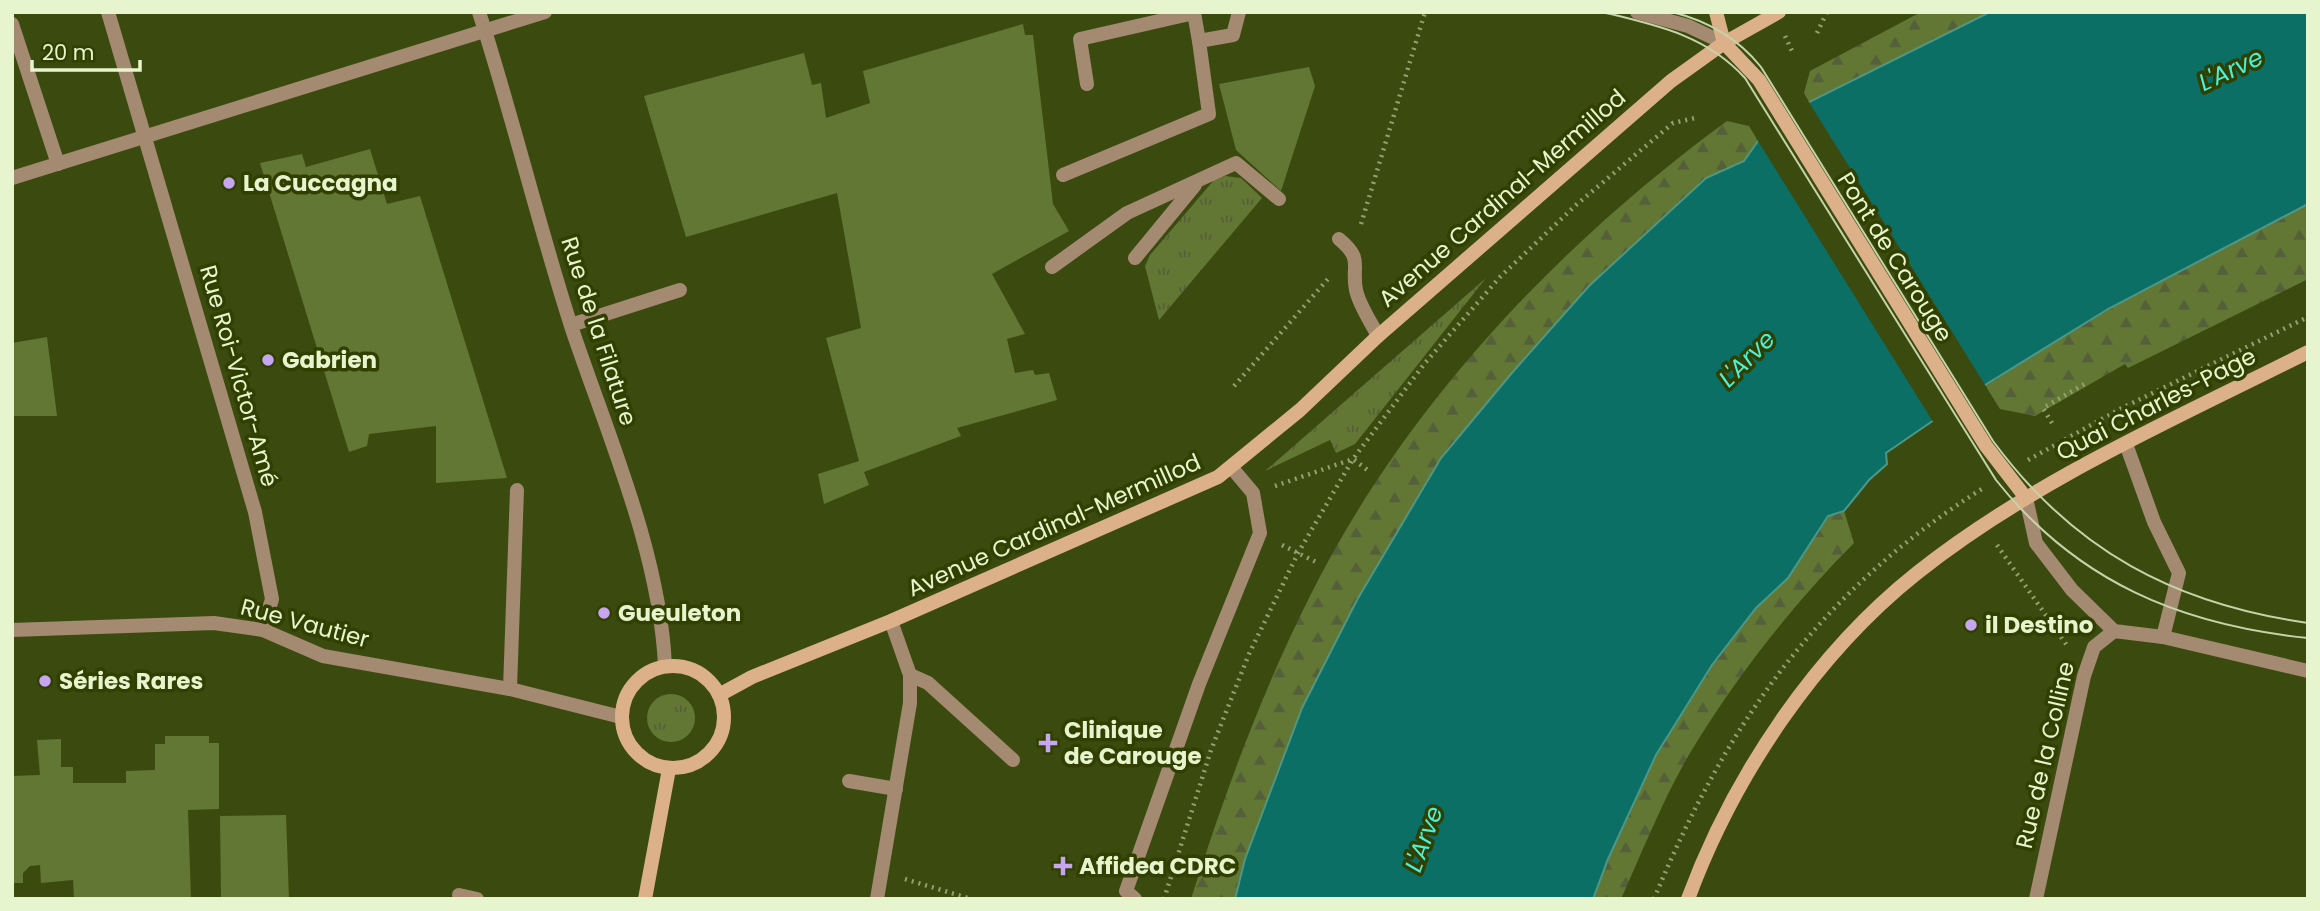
<svg xmlns="http://www.w3.org/2000/svg" width="2320" height="911" font-family="Poppins,sans-serif">
	<style>
		.grass { fill: url(#grass-tufts) }
		.forest { fill: url(#forest-firs) }
		.garden { fill: #627734 }
		.water { fill: #0c6f65; stroke: #4e9784; stroke-width: 2 }
		.pier { fill: #3b4b0f }
		.lines { fill: none; stroke-linecap: round; stroke-linejoin: round }
		.path { stroke: #92a16f; stroke-width: 4.5; stroke-dasharray: 2 5; stroke-linecap: butt }
		.lane { stroke: #a58a72; stroke-width: 14 }
		.street { stroke: #a58a72; stroke-width: 14 }
		.secondary { stroke: #dcb18a; stroke-width: 14 }
		.tram { stroke: #c5d3a8; stroke-width: 2 }
		.poi-dot { fill: #c6a6f0; stroke: #314001; stroke-width: 2.5 }
		.labels { text-anchor: middle; stroke-width: 7; stroke-linejoin: round; paint-order: stroke }
		.poi-label { font-size: 23px; font-weight: bold; fill: #e7f5ce; stroke: #314001; text-anchor: start }
		.street-label { font-size: 23px; fill: #e7f5ce; stroke: #314001 }
		.water-label { font-size: 24px; font-style: italic; fill: #4defdb; stroke: #314001 }
	</style>
	<defs>
		<pattern id="grass-tufts" width="24" height="20" patternUnits="userSpaceOnUse" patternTransform="scale(1.75)"><rect width="24" height="20" fill="#627734"/><path d="M3 7l-1-3M5 7V3M7 7l1-3M15 17l-1-3M17 17v-4M19 17l1-3" fill="none" stroke="#546039"/></pattern>
		<pattern id="forest-firs" width="22" height="20" patternUnits="userSpaceOnUse" patternTransform="scale(1.75)"><rect width="22" height="20" fill="#627734"/><path d="M5 1l3.5 6h-7zM16 11l3.5 6h-7z" fill="#546039"/></pattern>
	</defs>
	<rect width="100%" height="100%" fill="#3b4b0f"/>
	<g class="grass">
		<polygon points="1225,176 1241,178 1262,198 1159,320 1145,266 1150,255 1214,180"/>
		<polygon points="1486,278 1355,444 1336,453 1330,440 1265,471"/>
		<circle cx="671" cy="718" r="24"/>
	</g>
	<g class="forest">
		<polygon points="1921,12 1990,12 1809,102 1804,93 1810,71"/>
		<path d="M 1727,121 L 1749,126 L 1758,141 L 1744,161 L 1706,178 L 1589,286 L 1441,458 L 1245,859 L 1235,899 L 1191,899 C 1224,795 1262,691 1311,594 C 1406,405 1558,245 1727,121 Z"/>
		<polygon points="2308,204 2308,279 2128,368 2125,364 2035,416 2000,409 1985,385 2108,309"/>
		<path d="M 1844,511 L 1854,543 C 1793,604 1736,677 1690,753 C 1663,799 1643,850 1621,899 L 1593,899 L 1608,859 L 1656,755 L 1712,665 L 1756,608 L 1788,578 L 1829,516 Z"/>
	</g>
	<g class="garden">
		<polygon points="1023,24 1025,35 1033,35 1053,204 1069,231 992,274 1025,334 1007,339 1015,373 1033,370 1035,375 1049,373 1057,400 957,428 961,436 864,472 869,485 824,504 818,474 859,461 826,338 861,328 837,193 686,237 644,96 804,53 812,85 821,83 826,118 870,103 863,71"/>
		<polygon points="1309,67 1315,86 1281,191 1236,150 1219,84"/>
		<polygon points="370,149 387,204 420,196 507,478 436,483 436,426 369,434 367,446 349,452 260,163 302,154 306,167"/>
		<polygon points="47,337 57,416 12,416 12,343"/>
		<polygon points="165,736 209,736 209,743 219,743 219,809 188,810 191,899 74,899 73,880 41,883 40,865 30,866 23,873 23,883 12,883 12,776 40,775 37,740 61,739 61,767 73,767 73,783 126,783 126,771 155,770 155,744 165,744"/>
		<polygon points="286,815 289,899 221,899 220,816"/>
	</g>
	<polygon class="water" points="1990,12 2308,12 2308,204 2108,309 1985,385 1886,453 1887,464 1869,480 1844,511 1828,516 1788,578 1756,608 1712,665 1656,755 1608,859 1593,899 1235,899 1245,859 1302,708 1357,600 1441,458 1511,374 1589,286 1706,178 1744,161 1758,141 1809,102"/>
	<polygon class="pier" points="1807,99 1987,388 1935,425 1756,138"/>
	<g class="lines">
		<g class="path">
			<polyline points="1817,33 1827,12"/>
			<polyline points="1785,36 1792,51"/>
			<polyline points="1361,224 1425,12"/>
			<polyline points="1234,386 1328,279"/>
			<polyline points="2052,423 2043,408 2088,382"/>
			<polyline points="2028,460 2120,409 2308,317"/>
			<polyline points="1275,486 1353,459 1370,472"/>
			<polyline points="1282,545 1316,562"/>
			<polyline points="1997,545 2068,647"/>
			<polyline points="905,879 971,899"/>
			<polyline points="1164,899 1211,750 1249,654 1298,553 1353,459 1425,363 1500,277 1576,205 1673,123 1695,118"/>
			<path d="M 1654,899 C 1727,722 1821,589 1985,487"/>
		</g>
		<g class="lane">
			<polyline points="1637,12 1688,26 1724,43"/>
			<polyline points="1087,84 1080,39 1194,13 1199,41"/>
			<polyline points="1063,175 1209,114 1199,41 1233,35 1239,12"/>
			<path d="M 1339,239 C 1364,260 1351,264 1356,290 C 1359,305 1371,322 1378,336"/>
			<polyline points="1135,258 1195,185"/>
			<polyline points="1052,267 1127,213 1236,163 1279,199"/>
			<polyline points="571,325 680,290"/>
			<polyline points="2126,444 2154,522 2179,573 2163,637"/>
			<polyline points="910,675 928,683 1013,760"/>
			<polyline points="510,689 517,490"/>
			<polyline points="849,781 896,789"/>
			<polyline points="459,895 477,899"/>
		</g>
		<g class="street">
			<polyline points="108,12 255,512 272,599 263,630"/>
			<path d="M 479,12 C 513,117 538,224 572,329 C 608,436 660,553 665,666"/>
			<polyline points="12,24 58,164"/>
			<polyline points="12,178 545,12"/>
			<polyline points="2026,498 2036,543 2072,590 2114,631 2163,637 2308,671"/>
			<polyline points="12,630 214,623 263,630 323,656 510,689 621,717"/>
			<polyline points="877,899 910,703 910,675 891,621"/>
			<polyline points="1135,899 1126,891 1199,684 1260,533 1253,493 1232,468"/>
			<polyline points="2036,899 2084,676 2094,647 2114,631"/>
		</g>
		<g class="secondary">
			<polyline points="1716,12 1724,43"/>
			<polyline points="1724,43 1759,80 1986,446 2026,498"/>
			<circle cx="673" cy="717" r="51"/>
			<polyline points="719,695 752,677 891,621 1218,477 1300,410 1378,336 1671,81 1724,43 1779,12"/>
			<polyline points="645,899 669,769"/>
			<path d="M 1688,899 C 1733,777 1815,654 1917,573 C 2034,480 2175,419 2308,352"/>
		</g>
		<g class="tram">
			<path d="M 1602,12 C 1656,25 1706,35 1745,78 L 1996,480 C 2077,582 2181,625 2308,638"/>
			<path d="M 1672,12 C 1708,21 1738,38 1761,67 L 1993,441 C 2074,551 2175,604 2308,623"/>
		</g>
	</g>
	<g class="poi-dot">
		<circle cx="229" cy="183" r="7"/>
		<circle cx="268" cy="360" r="7"/>
		<circle cx="604" cy="613" r="7"/>
		<circle cx="1971" cy="625" r="7"/>
		<circle cx="45" cy="681" r="7"/>
		<path d="M1044.5 732.5h7v7h7v7h-7v7h-7v-7h-7v-7h7z"/>
		<path d="M1059.5 855.5h7v7h7v7h-7v7h-7v-7h-7v-7h7z"/>
	</g>
	<g class="labels">
		<g class="poi-label">
			<text x="243" y="191">La Cuccagna</text>
			<text x="282" y="368">Gabrien</text>
			<text x="618" y="621">Gueuleton</text>
			<text x="1985" y="633">il Destino</text>
			<text x="59" y="689">Séries Rares</text>
			<text x="1064" y="738">Clinique<tspan x="1064" dy="26">de Carouge</tspan></text>
			<text x="1079" y="874">Affidea CDRC</text>
		</g>
		<g class="street-label">
			<text transform="translate(1502 198) rotate(-41)" y="8">Avenue Cardinal-Mermillod</text>
			<text transform="translate(1895 257) rotate(58)" y="8">Pont de Carouge</text>
			<text transform="translate(599 331) rotate(72)" y="8">Rue de la Filature</text>
			<text transform="translate(239 376) rotate(74)" y="8">Rue Roi-Victor-Amé</text>
			<text transform="translate(2156 404) rotate(-27)" y="8">Quai Charles-Page</text>
			<text transform="translate(1054 525) rotate(-24)" y="8">Avenue Cardinal-Mermillod</text>
			<text transform="translate(305 623) rotate(15)" y="8">Rue Vautier</text>
			<text transform="translate(2045 755) rotate(-77)" y="8">Rue de la Colline</text>
		</g>
		<g class="water-label">
			<text transform="translate(2231 70) rotate(-25)" y="8">L'Arve</text>
			<text transform="translate(1747 359) rotate(-45)" y="8">L'Arve</text>
			<text transform="translate(1424 839) rotate(-70)" y="8">L'Arve</text>
		</g>
	</g>
	<rect width="2320" height="911" fill="none" stroke="#e7f5ce" stroke-width="28"/>
	<path d="M32 60v10h108v-10" fill="none" stroke="#e7f5ce" stroke-width="3.5"/>
	<text x="42" y="60" font-size="21" fill="#e7f5ce" stroke="#314001" stroke-width="5" paint-order="stroke">20 m</text>
</svg>
